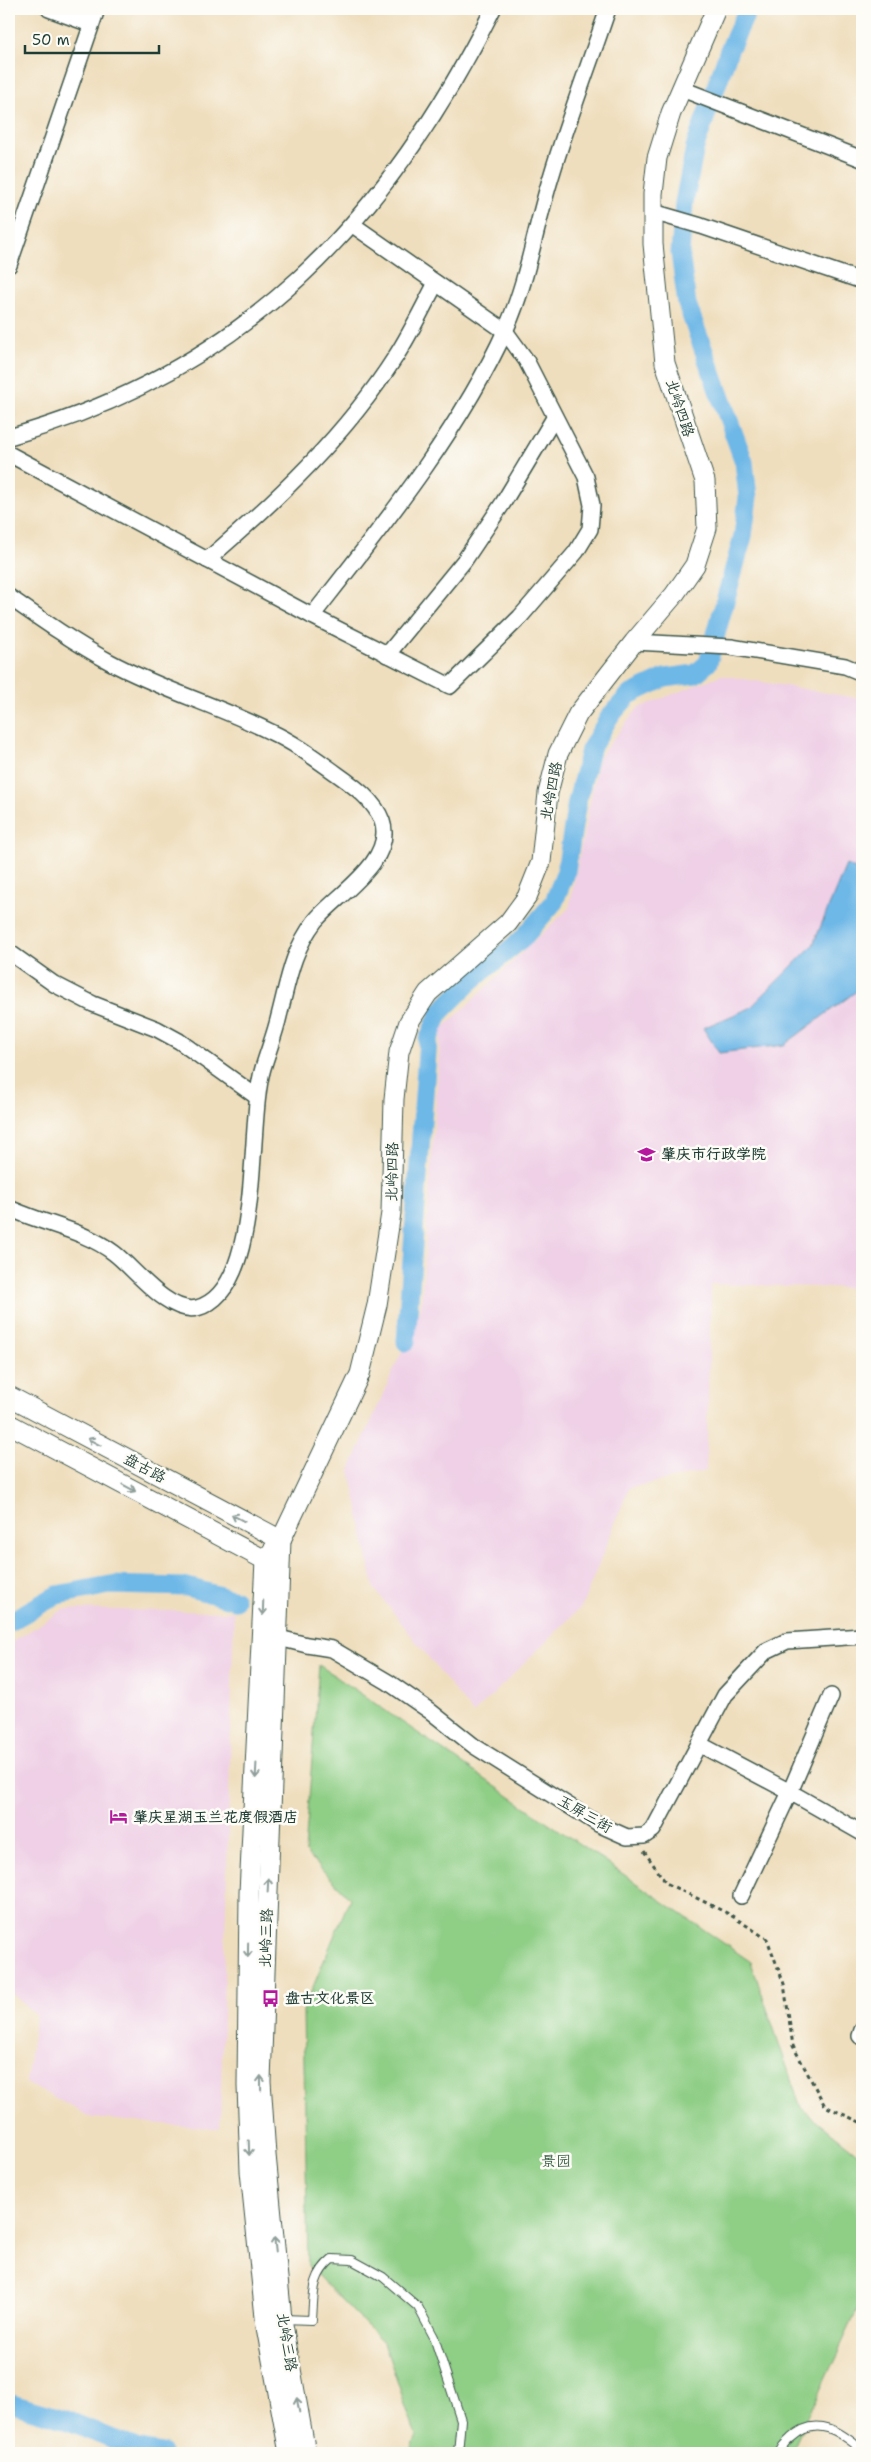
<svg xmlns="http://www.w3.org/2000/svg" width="871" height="2462" font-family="'Shantell Sans','LXGW WenKai TC',sans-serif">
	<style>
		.built { fill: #efd0e6 }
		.green { fill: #8ece85; stroke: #56865c }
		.water { fill: #6eb8e7; stroke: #467a8e }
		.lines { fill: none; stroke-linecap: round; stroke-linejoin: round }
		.canal { stroke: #6eb8e7; stroke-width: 19 }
		.service-casing { stroke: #3e5549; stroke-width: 10 }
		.minor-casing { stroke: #3e5549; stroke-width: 18 }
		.tertiary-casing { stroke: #3e5549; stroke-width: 21 }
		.path { stroke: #3e5549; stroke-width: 3; stroke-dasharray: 4 4; stroke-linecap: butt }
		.service { stroke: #fff; stroke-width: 8 }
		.minor { stroke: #fff; stroke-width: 15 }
		.tertiary { stroke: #fff; stroke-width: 19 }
		.oneway { stroke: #8f9e9a }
		.labels { text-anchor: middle; stroke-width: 5; stroke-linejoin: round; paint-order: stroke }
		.street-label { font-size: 15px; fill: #1f3d34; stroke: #fdfcf7 }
		.poi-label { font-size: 15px; font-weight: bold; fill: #1f3d34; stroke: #fdfcf7; text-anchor: start }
		.park-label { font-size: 15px; fill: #3b6148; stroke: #fdfcf7 }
	</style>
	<rect width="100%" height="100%" fill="#fdfcf7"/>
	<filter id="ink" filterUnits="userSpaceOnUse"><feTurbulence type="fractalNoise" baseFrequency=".02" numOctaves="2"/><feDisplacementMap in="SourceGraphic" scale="10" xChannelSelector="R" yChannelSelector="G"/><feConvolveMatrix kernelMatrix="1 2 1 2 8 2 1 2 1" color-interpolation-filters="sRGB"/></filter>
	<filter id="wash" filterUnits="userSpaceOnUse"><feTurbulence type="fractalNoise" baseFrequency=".0096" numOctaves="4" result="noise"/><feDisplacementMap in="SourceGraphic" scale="20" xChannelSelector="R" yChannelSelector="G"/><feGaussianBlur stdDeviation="1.12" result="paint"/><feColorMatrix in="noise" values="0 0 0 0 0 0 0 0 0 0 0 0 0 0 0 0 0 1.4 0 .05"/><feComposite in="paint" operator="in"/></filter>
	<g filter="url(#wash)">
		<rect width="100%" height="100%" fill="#efdebd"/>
		<g class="built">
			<polygon points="721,675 862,699 862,1279 858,1288 711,1284 706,1471 629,1488 582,1606 473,1714 374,1588 350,1470 421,1307 441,1030 569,908 599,757 638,708"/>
			<polygon points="64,1609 234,1612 220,2129 93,2118 26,2083 36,2015 9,1991 9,1644"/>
		</g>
		<polygon class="green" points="319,1665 751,1962 801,2108 862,2157 862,2300 791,2453 409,2453 416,2436 384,2343 308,2266 303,2011 350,1898 305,1852"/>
		<polygon class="water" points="846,865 862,872 862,987 784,1045 719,1053 703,1028 750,1008 813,945"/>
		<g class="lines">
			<g class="canal">
				<polyline points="406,1342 428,1040 440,1012 469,983 523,938 554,902 566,871 577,802 590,750 610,716 629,695 665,678 695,674 708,663 743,536 748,497 744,462 687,304 680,253 684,203 695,147 729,50 748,9"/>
				<polyline points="9,1622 57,1595 110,1585 187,1587 235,1600"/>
				<polyline points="9,2403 64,2419 135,2448 162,2453"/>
			</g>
		</g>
	</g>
	<g filter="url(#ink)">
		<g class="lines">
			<defs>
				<g id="service">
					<path d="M 282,2319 L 312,2320 C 314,2295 311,2276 332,2259 L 352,2260 L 383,2277 L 418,2307 L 434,2337 L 461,2420 L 458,2453"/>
					<path d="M 780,2453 C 781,2446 786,2443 791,2438 C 817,2414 841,2432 862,2450"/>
				</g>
				<g id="minor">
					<polyline points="49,9 90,24"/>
					<polyline points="682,89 862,159"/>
					<polyline points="653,212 701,226 862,281"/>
					<polyline points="9,265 97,9"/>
					<path d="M 9,437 C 243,372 387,221 493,9"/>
					<polyline points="9,454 312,616 450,686 520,617 576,552 590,529 592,505 586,477 526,360 505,331 353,225"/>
					<path d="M 207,560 C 277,500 346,435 396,356 C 411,333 423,307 436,283"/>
					<path d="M 9,597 C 42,620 75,643 110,662 C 162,690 219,706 271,732 C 295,743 316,759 337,774 C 354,786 375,801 382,821 C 396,861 335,896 315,921 C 292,951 288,982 279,1016 C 275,1034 268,1051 263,1068 C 246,1124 265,1290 197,1308 C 169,1315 134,1268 114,1253 C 84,1230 43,1224 9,1208"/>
					<path d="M 312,616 C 381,528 460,431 506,329 C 528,280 535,228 551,177 C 568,120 589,65 608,9"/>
					<polyline points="634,642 731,647 845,666 862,673"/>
					<polyline points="387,655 464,561 503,503 554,418"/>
					<polyline points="9,952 54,984 93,1004 157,1029 179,1041 257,1097"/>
					<polyline points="279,1638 307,1645 332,1649 388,1682 430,1711 474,1746 598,1824 627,1837 644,1836 653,1830 725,1695 766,1651 787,1641 862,1636"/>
					<polyline points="699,1744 790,1792 862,1833"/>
					<polyline points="741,1896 790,1792 831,1696"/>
					<polyline points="860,2036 862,2030"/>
				</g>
				<g id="tertiary">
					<polyline points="9,1396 281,1540 261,2081 266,2155 282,2319 306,2453"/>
					<polyline points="9,1424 265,1560"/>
					<polyline points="265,1560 281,1540 360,1374 377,1305 391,1213 394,1099 399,1052 409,1022 428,993 508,923 527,897 541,862 548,793 558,754 578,714 634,642 674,595 695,565 707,528 705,481 665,363 653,244 653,194 657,158 671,113 716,9"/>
					<polyline points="265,1560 249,1893 247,2086 250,2171 266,2327 289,2453"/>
				</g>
			</defs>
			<use href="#service" class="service-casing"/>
			<use href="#minor" class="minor-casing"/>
			<use href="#tertiary" class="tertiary-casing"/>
			<polyline class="path" points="644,1851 666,1883 729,1914 767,1939 784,1984 793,2046 825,2106 862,2123"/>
			<use href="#service" class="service"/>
			<use href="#minor" class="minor"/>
			<use href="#tertiary" class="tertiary"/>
		</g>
		<defs><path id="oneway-shaft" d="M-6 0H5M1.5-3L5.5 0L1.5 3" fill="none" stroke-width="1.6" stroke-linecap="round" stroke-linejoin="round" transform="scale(1.25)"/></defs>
		<g class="oneway">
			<use href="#oneway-shaft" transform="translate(94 1442) rotate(-152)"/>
			<use href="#oneway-shaft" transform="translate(129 1488) rotate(28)"/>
			<use href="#oneway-shaft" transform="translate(238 1518) rotate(-152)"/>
			<use href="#oneway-shaft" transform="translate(263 1608) rotate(92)"/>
			<use href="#oneway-shaft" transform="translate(256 1771) rotate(93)"/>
			<use href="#oneway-shaft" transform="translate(268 1885) rotate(-87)"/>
			<use href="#oneway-shaft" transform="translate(248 1950) rotate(91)"/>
			<use href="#oneway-shaft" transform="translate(261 2083) rotate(-91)"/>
			<use href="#oneway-shaft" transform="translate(249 2148) rotate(88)"/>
			<use href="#oneway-shaft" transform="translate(275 2245) rotate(-96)"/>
			<use href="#oneway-shaft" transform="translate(298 2405) rotate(-100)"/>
		</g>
	</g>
	<defs>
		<symbol id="university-bare" viewBox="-9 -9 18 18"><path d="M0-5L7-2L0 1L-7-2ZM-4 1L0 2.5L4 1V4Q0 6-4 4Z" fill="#b5179e" stroke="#fdfcf7" stroke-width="2.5" paint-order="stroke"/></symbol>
		<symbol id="hotel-bare" viewBox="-9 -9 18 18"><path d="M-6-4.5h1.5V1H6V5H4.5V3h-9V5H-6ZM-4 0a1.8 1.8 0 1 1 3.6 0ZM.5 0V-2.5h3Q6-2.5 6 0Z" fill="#b5179e" stroke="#fdfcf7" stroke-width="2.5" paint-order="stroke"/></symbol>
		<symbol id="bus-bare" viewBox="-9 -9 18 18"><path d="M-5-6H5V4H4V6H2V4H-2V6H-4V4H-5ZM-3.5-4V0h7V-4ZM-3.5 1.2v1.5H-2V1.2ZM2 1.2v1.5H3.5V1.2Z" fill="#b5179e" stroke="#fdfcf7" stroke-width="2.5" paint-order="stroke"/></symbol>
	</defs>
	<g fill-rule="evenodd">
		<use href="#university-bare" x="634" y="1142" width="25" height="25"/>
		<use href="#hotel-bare" x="106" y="1804" width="25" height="25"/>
		<use href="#bus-bare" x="258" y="1986" width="25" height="25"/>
	</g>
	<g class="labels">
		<g class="street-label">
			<text transform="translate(680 408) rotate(72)" y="5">北岭四路</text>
			<text transform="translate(551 791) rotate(-79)" y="5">北岭四路</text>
			<text transform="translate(392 1172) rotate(-89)" y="5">北岭四路</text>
			<text transform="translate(145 1468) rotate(28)" y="5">盘古路</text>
			<text transform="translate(585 1814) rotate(30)" y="5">玉屏三街</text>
			<text transform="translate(266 1938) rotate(-88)" y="5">北岭三路</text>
			<text transform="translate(287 2342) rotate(81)" y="5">北岭三路</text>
		</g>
		<g class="poi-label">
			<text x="661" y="1159">肇庆市行政学院</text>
			<text x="133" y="1822">肇庆星湖玉兰花度假酒店</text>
			<text x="285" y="2003">盘古文化景区</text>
		</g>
		<g class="park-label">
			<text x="556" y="2166">景园</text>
		</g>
	</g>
	<rect width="871" height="2462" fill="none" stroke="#fdfcf7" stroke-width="30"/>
	<path d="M25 45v8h134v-8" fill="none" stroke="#1f3d34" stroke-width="2.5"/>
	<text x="32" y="45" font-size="15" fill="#1f3d34" stroke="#fdfcf7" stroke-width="4" paint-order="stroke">50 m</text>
</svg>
